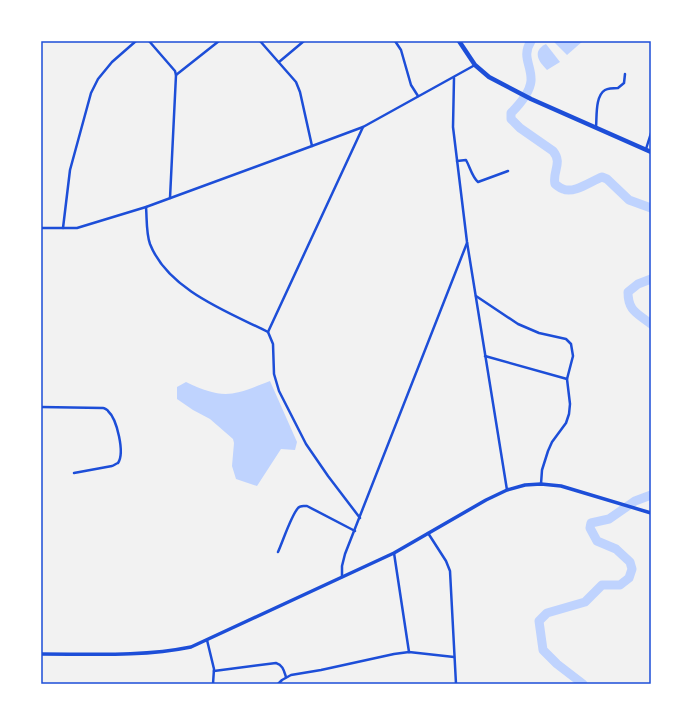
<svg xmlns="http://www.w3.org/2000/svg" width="692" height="725" font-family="Roboto,sans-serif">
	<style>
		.water { fill: #bfd3fe }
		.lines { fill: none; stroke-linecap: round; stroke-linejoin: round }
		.river { stroke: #bfd3fe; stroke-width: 9 }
		.minor { stroke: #1d4ed8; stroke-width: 2.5 }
		.tertiary { stroke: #1d4ed8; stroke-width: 3.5 }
		.trunk { stroke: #1d4ed8; stroke-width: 4.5 }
		.neatline { fill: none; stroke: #1d4ed8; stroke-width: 1.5 }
	</style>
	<rect width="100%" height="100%" fill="#f2f2f2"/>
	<g class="water">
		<polygon points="553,41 583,41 567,55"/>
		<path d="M 546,44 L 560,62 L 547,70 C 538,61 532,51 546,44 Z"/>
		<path d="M 270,381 L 297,442 L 295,450 L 281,449 L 257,486 L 236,479 L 232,466 L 234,443 L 233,439 L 210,419 L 193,410 L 177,399 L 177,387 L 186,382 C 224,400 232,396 270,381 Z"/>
	</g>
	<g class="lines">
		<g class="river">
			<path d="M 531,41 C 521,57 532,65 531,81 C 530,92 519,105 511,113 L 511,119 L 520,128 L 553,151 C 563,163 552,172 555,184 C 558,186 560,188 563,189 C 574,194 591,181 602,177 L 607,179 L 629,200 L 651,208"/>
			<path d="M 651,279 L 638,284 L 628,292 C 628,311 637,313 651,324"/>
			<polyline points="583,684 557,664 543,650 539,621 547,613 585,602 602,585 620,585 629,578 632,569 630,562 616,549 597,541 590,528 591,523 609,519 635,501 651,495"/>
		</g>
		<g class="minor">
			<polyline points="149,41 175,71 176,75 170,198"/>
			<polyline points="260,41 296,82 300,92 312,146"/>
			<polyline points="395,41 401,50 411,85 418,96"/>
			<polyline points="279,62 304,41"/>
			<polyline points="176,75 219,41"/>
			<polyline points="454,78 453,127 467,242 507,490"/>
			<path d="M 596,127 C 597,117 595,96 605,90 C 609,88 614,88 618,88 L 624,83 L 625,74"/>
			<polyline points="646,149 651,133"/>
			<path d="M 457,161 L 466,160 C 470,167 472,177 478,182 L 508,171"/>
			<path d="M 146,207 C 147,219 146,233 150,244 C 168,290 228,312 268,332 L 273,344 L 274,374 L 279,391 L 306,444 L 328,476 L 360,518"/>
			<polyline points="41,228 77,228 146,207 312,146 363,127 475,65"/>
			<polyline points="63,228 70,170 91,93 98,79 112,62 136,41"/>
			<polyline points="476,296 518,324 539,333 566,339 571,344 573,356 567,379 570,404 569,414 566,423 552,442 548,451 542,470 541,484"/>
			<polyline points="268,332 363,127"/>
			<polyline points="485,356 567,379"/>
			<path d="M 41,407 L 103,408 C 104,408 108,410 108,411 C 117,419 125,453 118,463 C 117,463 113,466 112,466 L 74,473"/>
			<polyline points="428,533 446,561 450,571 456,684"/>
			<path d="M 278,552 C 283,541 291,516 298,508 C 300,505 303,506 307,506 L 355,531"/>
			<polyline points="394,553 409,652"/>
			<polyline points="342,577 342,566 345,554 467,243"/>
			<polyline points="207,640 214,669 213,684"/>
			<path d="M 214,671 L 276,663 C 283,665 284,671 286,677"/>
			<polyline points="278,684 282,680 291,675 321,670 394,654 409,652 454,657"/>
		</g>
		<path class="tertiary" d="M 41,654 C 91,654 142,657 191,647 L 394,553 L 486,500 L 507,490 L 525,485 L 541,484 L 561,486 L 651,513"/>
		<polyline class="trunk" points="459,41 475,65 489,77 531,99 651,152"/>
	</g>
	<rect width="692" height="725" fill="none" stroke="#ffffff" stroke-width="84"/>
	<rect x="42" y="42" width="608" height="641" class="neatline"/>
</svg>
